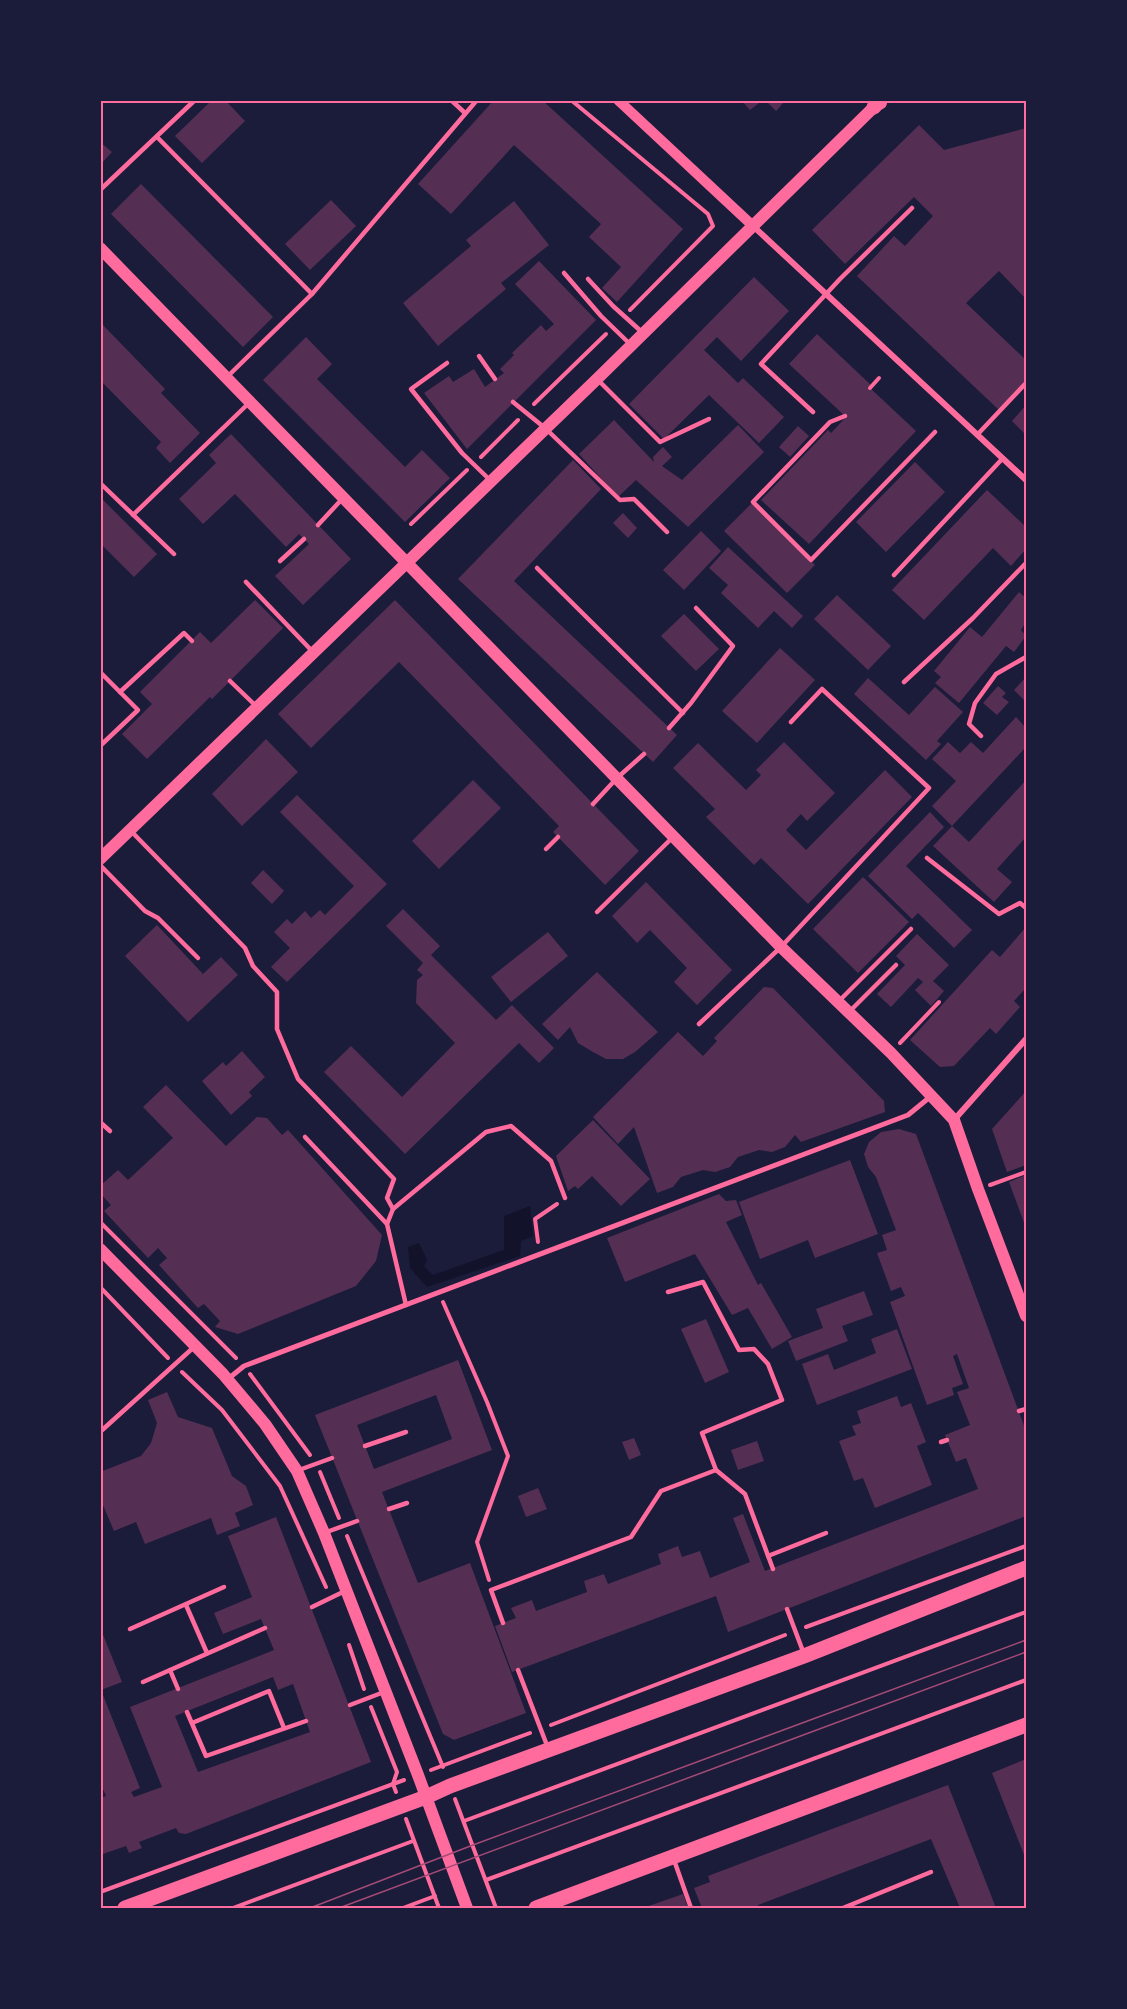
<svg xmlns="http://www.w3.org/2000/svg" width="1127" height="2009" font-family="Arial,sans-serif">
	<style>
		.water { fill: #12122b }
		.building { fill: #542f53; fill-rule: evenodd }
		.lines { fill: none; stroke-linecap: round; stroke-linejoin: round }
		.path { stroke: #ff6b9d; stroke-width: 4 }
		.service { stroke: #ff6b9d; stroke-width: 4.5 }
		.pedestrian { stroke: #ff6b9d; stroke-width: 5 }
		.minor { stroke: #ff6b9d; stroke-width: 6 }
		.tertiary { stroke: #ff6b9d; stroke-width: 10 }
		.secondary { stroke: #ff6b9d; stroke-width: 12 }
		.primary { stroke: #ff6b9d; stroke-width: 15 }
		.tram { stroke: #a44b75; stroke-width: 1.5 }
		.neatline { fill: none; stroke: #ff6b9d; stroke-width: 2 }
	</style>
	<rect width="100%" height="100%" fill="#1b1b3a"/>
	<polygon class="water" points="530,1206 533,1236 521,1241 520,1256 427,1287 410,1268 408,1247 419,1243 427,1260 424,1266 433,1275 504,1250 504,1216"/>
	<g class="building">
		<polygon points="212,100 225,100 245,121 202,163 175,136"/>
		<polygon points="494,100 542,100 683,229 617,302 602,288 621,267 589,237 601,224 514,145 451,214 418,184"/>
		<polygon points="741,100 763,100 750,110"/>
		<polygon points="765,100 786,100 776,111"/>
		<polygon points="919,125 944,150 1026,128 1026,299 999,271 966,303 1026,360 1026,380 999,410 857,276 894,236 905,246 933,216 914,197 845,264 812,230"/>
		<polygon points="100,142 112,152 100,165"/>
		<polygon points="141,184 273,317 243,347 111,214"/>
		<polygon points="331,200 356,226 310,270 285,244"/>
		<polygon points="514,201 549,245 501,283 506,289 438,346 403,303 471,246 466,240"/>
		<polygon points="539,261 596,320 467,449 424,393 449,376 453,382 474,369 485,387 504,373 500,369 514,355 512,353 541,325 546,331 554,324 515,284"/>
		<polygon points="754,277 789,311 741,361 717,337 704,350 738,383 743,378 784,417 759,443 709,395 664,439 629,404"/>
		<polygon points="100,322 165,389 161,393 200,433 170,463 156,448 161,442 100,380"/>
		<polygon points="817,334 872,386 870,388 916,431 809,544 761,500 828,430 831,433 846,417 789,364"/>
		<polygon points="306,337 332,364 317,379 405,467 422,450 450,478 405,522 263,380"/>
		<polygon points="1026,405 1026,435 1012,421"/>
		<polygon points="614,420 654,462 653,457 663,447 672,457 662,466 682,480 738,425 764,452 688,527 636,480 618,497 579,454"/>
		<polygon points="798,426 809,436 790,457 779,447"/>
		<polygon points="231,434 351,559 303,605 275,576 309,544 299,534 286,547 235,494 203,524 179,499 216,463 209,455"/>
		<polygon points="573,460 601,489 514,581 677,735 653,762 458,579"/>
		<polygon points="915,462 945,492 886,552 856,522"/>
		<polygon points="987,490 1026,527 1026,549 1011,566 993,548 924,620 892,590"/>
		<polygon points="100,497 157,554 134,577 100,543"/>
		<polygon points="752,503 815,565 787,593 724,531"/>
		<polygon points="623,513 637,528 628,538 613,523"/>
		<polygon points="701,531 721,551 684,590 663,570"/>
		<polygon points="728,547 803,616 792,628 774,611 758,628 721,593 728,585 709,568"/>
		<polygon points="1019,592 1026,598 1026,622 1021,630 1026,636 1014,652 1006,646 959,703 935,683 941,677 934,671 970,627 982,637"/>
		<polygon points="837,595 891,646 868,670 814,619"/>
		<polygon points="255,600 283,628 212,699 210,697 147,759 122,734 152,704 140,692 200,632 211,643"/>
		<polygon points="395,600 639,851 605,885 553,832 559,826 399,662 311,748 278,714"/>
		<polygon points="684,614 719,649 696,671 661,636"/>
		<polygon points="780,648 815,680 757,743 722,711"/>
		<polygon points="1026,668 1026,702 1014,690 1026,677 1024,671"/>
		<polygon points="868,678 909,715 935,687 963,712 937,741 941,744 926,760 854,694"/>
		<polygon points="998,686 1006,693 1002,697 1009,702 997,715 983,703"/>
		<polygon points="1016,717 1026,728 1026,747 952,826 969,842 1026,780 1026,837 997,869 1012,882 994,902 933,846 952,826 932,806 956,781 932,759 948,742 960,753 971,742 983,753"/>
		<polygon points="266,739 298,772 242,826 212,794"/>
		<polygon points="784,742 835,793 807,821 801,814 786,830 806,850 885,770 912,797 808,904 761,858 754,865 706,817 715,809 673,768 698,743 746,790 761,775 756,770"/>
		<polygon points="473,780 501,808 439,869 412,841"/>
		<polygon points="297,795 387,884 287,982 271,967 290,948 274,932 287,919 292,924 305,911 311,918 320,910 325,915 354,886 280,812"/>
		<polygon points="930,812 944,827 906,866 972,930 954,948 918,913 912,919 868,876"/>
		<polygon points="263,870 284,891 272,904 251,883"/>
		<polygon points="863,877 909,922 858,973 813,929"/>
		<polygon points="646,882 732,970 697,1005 674,982 687,968 650,930 637,943 612,916"/>
		<polygon points="403,909 440,946 431,955 496,1020 512,1005 554,1048 539,1063 519,1043 405,1154 324,1072 351,1046 402,1097 455,1043 416,1003 417,980 423,975 417,970 423,963 386,926"/>
		<polygon points="157,925 203,974 221,957 238,975 188,1022 125,956"/>
		<polygon points="1026,927 1026,988 1014,1001 1020,1007 996,1034 990,1028 954,1066 940,1067 910,1040 992,950 1000,957"/>
		<polygon points="548,932 568,956 511,1002 491,977"/>
		<polygon points="917,934 949,965 933,981 944,991 931,1006 915,990 923,982 918,978 891,1007 877,994 905,965 896,956"/>
		<polygon points="597,972 658,1032 635,1052 623,1059 606,1059 593,1052 578,1043 570,1027 558,1040 542,1024"/>
		<polygon points="764,987 773,988 884,1101 885,1112 801,1142 795,1135 785,1147 772,1152 759,1150 738,1157 730,1167 715,1172 703,1170 681,1177 673,1187 657,1193 634,1127 618,1144 593,1117 678,1032 703,1056 717,1041 714,1038"/>
		<polygon points="242,1051 265,1077 249,1092 252,1096 231,1115 202,1081 223,1062 226,1066"/>
		<polygon points="166,1085 226,1146 257,1117 267,1118 282,1135 288,1130 382,1235 376,1261 356,1286 238,1334 215,1327 220,1321 204,1304 198,1308 159,1265 167,1258 158,1248 148,1258 104,1211 111,1205 100,1193 100,1186 118,1170 128,1180 173,1138 143,1107"/>
		<polygon points="1026,1091 1026,1127 1024,1130 1026,1133 1026,1165 1007,1172 992,1129"/>
		<polygon points="593,1120 650,1179 621,1206 592,1176 578,1189 575,1186 568,1191 556,1156"/>
		<polygon points="899,1129 916,1134 1026,1431 1026,1516 728,1632 716,1596 512,1672 495,1626 516,1618 511,1608 532,1600 536,1611 587,1592 584,1581 604,1574 608,1584 661,1564 658,1554 678,1546 682,1557 700,1551 710,1578 750,1562 733,1518 743,1514 765,1571 978,1489 966,1458 956,1462 945,1435 970,1425 957,1392 969,1388 957,1354 953,1356 963,1384 952,1388 954,1395 927,1405 890,1302 905,1296 901,1287 891,1291 877,1253 887,1250 882,1235 896,1230 876,1177 868,1167 864,1154 869,1142 881,1132"/>
		<polygon points="850,1160 878,1234 815,1258 808,1240 760,1259 739,1202"/>
		<polygon points="1026,1175 1026,1228 1009,1182"/>
		<polygon points="719,1194 726,1201 736,1200 742,1215 726,1222 758,1285 761,1283 792,1337 772,1349 748,1308 732,1315 695,1254 625,1282 607,1238"/>
		<polygon points="864,1291 873,1315 842,1326 848,1341 796,1361 788,1341 823,1328 816,1309"/>
		<polygon points="706,1319 729,1372 705,1383 681,1329"/>
		<polygon points="897,1329 912,1369 817,1405 802,1364 828,1354 834,1370 876,1353 871,1339"/>
		<path d="M 458,1360 L 492,1450 L 382,1492 L 418,1583 L 470,1563 L 526,1713 L 454,1740 L 443,1734 L 315,1415 ZM 436,1395 L 452,1439 L 374,1469 L 357,1425 Z"/>
		<polygon points="167,1392 178,1417 212,1428 232,1476 246,1486 253,1505 235,1513 240,1526 217,1535 211,1518 145,1544 136,1522 114,1531 100,1498 100,1472 141,1456 151,1443 157,1423 148,1400"/>
		<polygon points="897,1396 901,1407 911,1403 926,1442 917,1446 932,1485 875,1508 863,1478 854,1481 839,1441 856,1435 852,1426 861,1423 857,1411"/>
		<polygon points="634,1438 641,1455 629,1460 622,1442"/>
		<polygon points="757,1441 764,1461 738,1470 731,1450"/>
		<polygon points="538,1488 547,1509 526,1517 518,1496"/>
		<path d="M 276,1517 L 371,1762 L 186,1834 L 179,1833 L 176,1828 L 139,1842 L 142,1848 L 129,1853 L 126,1846 L 100,1855 L 100,1798 L 106,1796 L 100,1782 L 100,1627 L 122,1682 L 101,1690 L 140,1788 L 131,1792 L 134,1797 L 162,1787 L 130,1707 L 274,1650 L 261,1619 L 223,1634 L 214,1613 L 252,1597 L 228,1536 ZM 273,1677 L 278,1690 L 293,1684 L 310,1732 L 198,1772 L 175,1716 Z"/>
		<polygon points="1026,1759 1026,1860 992,1773"/>
		<polygon points="948,1785 996,1908 960,1908 931,1839 758,1905 759,1908 702,1908 694,1888 710,1882 708,1876"/>
		<polygon points="683,1894 688,1908 643,1908"/>
	</g>
	<g class="lines">
		<g class="path">
			<polyline points="571,100 708,214 713,226 630,310"/>
			<polyline points="870,388 879,378"/>
			<polyline points="534,404 606,334"/>
			<polyline points="481,457 518,420"/>
			<polyline points="411,524 467,470"/>
			<polyline points="900,1043 939,1002"/>
			<polyline points="990,1185 1026,1172"/>
			<polyline points="100,1222 236,1358"/>
			<polyline points="538,1242 535,1219 557,1204"/>
			<polyline points="100,1287 168,1358"/>
			<polyline points="443,1302 487,1402 508,1456 477,1542 489,1580"/>
			<polyline points="182,1372 222,1410 280,1486 326,1587"/>
			<polyline points="250,1374 310,1455"/>
			<polyline points="320,1472 339,1518"/>
			<polyline points="347,1536 443,1767"/>
			<polyline points="806,1627 1026,1546"/>
			<polyline points="349,1645 364,1689"/>
			<polyline points="371,1707 397,1772 393,1784 396,1792"/>
			<polyline points="551,1725 785,1635"/>
			<polyline points="431,1770 530,1733"/>
			<polyline points="455,1799 496,1908"/>
			<polyline points="406,1819 439,1908"/>
			<polyline points="464,1821 1026,1612"/>
			<polyline points="486,1880 1026,1680"/>
			<polyline points="100,1892 404,1780"/>
			<polyline points="233,1908 413,1841"/>
			<polyline points="403,1908 435,1896"/>
		</g>
		<g class="service">
			<polyline points="451,100 465,113"/>
			<polyline points="157,137 312,294"/>
			<polyline points="100,190 195,100"/>
			<polyline points="564,273 601,316 631,345"/>
			<polyline points="588,279 613,306 643,333"/>
			<polyline points="479,356 495,379"/>
			<polyline points="447,363 411,389 462,453 491,481"/>
			<polyline points="226,378 312,294 477,100"/>
			<polyline points="597,379 660,442 709,419"/>
			<polyline points="513,402 545,428 620,500 634,499 667,532"/>
			<polyline points="813,412 761,364 840,279 912,208"/>
			<polyline points="845,416 830,422 753,502 811,560 935,432"/>
			<polyline points="977,435 1026,383"/>
			<polyline points="100,483 174,554"/>
			<polyline points="133,515 250,402"/>
			<polyline points="318,525 343,498"/>
			<polyline points="280,561 304,539"/>
			<polyline points="537,568 683,713"/>
			<polyline points="894,575 1003,458"/>
			<polyline points="246,582 312,651"/>
			<polyline points="100,672 138,710 100,746"/>
			<polyline points="230,681 256,706"/>
			<polyline points="904,682 973,618 1026,563"/>
			<polyline points="120,692 184,633 192,641"/>
			<polyline points="669,728 691,703 733,646 696,608"/>
			<polyline points="981,736 969,724 975,703 996,674 1026,657"/>
			<polyline points="593,804 617,778 644,754"/>
			<polyline points="130,830 245,948 253,966 277,992 277,1029 298,1079 394,1179 387,1198 393,1209"/>
			<polyline points="546,849 558,837"/>
			<polyline points="927,858 999,914 1020,903 1026,908"/>
			<polyline points="100,865 145,911 158,918 198,958"/>
			<polyline points="597,912 672,838"/>
			<polyline points="839,1001 911,929"/>
			<polyline points="849,1012 896,965"/>
			<polyline points="699,1024 781,947 929,788 822,689 791,722"/>
			<polyline points="100,1122 110,1131"/>
			<polyline points="305,1137 387,1224"/>
			<polyline points="668,1292 703,1282 739,1350 754,1349 768,1364 782,1400 702,1433 716,1470"/>
			<polyline points="406,1305 387,1224 393,1209 486,1132 511,1126 551,1161 565,1198"/>
			<polyline points="1019,1411 1026,1409"/>
			<polyline points="100,1432 194,1347"/>
			<polyline points="941,1442 947,1440"/>
			<polyline points="365,1446 406,1432"/>
			<polyline points="299,1470 332,1458"/>
			<polyline points="389,1509 407,1503"/>
			<polyline points="324,1533 357,1521"/>
			<polyline points="768,1556 826,1533"/>
			<polyline points="186,1605 207,1653"/>
			<polyline points="312,1607 345,1591"/>
			<polyline points="787,1609 804,1654"/>
			<polyline points="503,1623 491,1590 631,1537 661,1491 716,1470 745,1494 773,1569"/>
			<polyline points="130,1629 224,1587"/>
			<polyline points="170,1670 178,1689"/>
			<polyline points="518,1670 548,1748"/>
			<polyline points="143,1682 265,1628"/>
			<polyline points="350,1705 384,1692"/>
			<polyline points="187,1712 206,1756 306,1721"/>
			<polyline points="192,1723 269,1691 284,1728"/>
			<polyline points="674,1860 691,1908"/>
			<polyline points="843,1908 931,1872"/>
		</g>
		<polyline class="pedestrian" points="228,1379 244,1366 908,1115 930,1097"/>
		<g class="minor">
			<polyline points="753,226 1026,480"/>
			<polyline points="954,1120 1026,1039"/>
		</g>
		<polyline class="tertiary" points="618,100 753,226"/>
		<g class="secondary">
			<polyline points="100,248 781,947 891,1053 954,1120 978,1189 1026,1316"/>
			<polyline points="100,859 597,379 874,107 881,103"/>
			<polyline points="100,1249 223,1374 265,1424 297,1471 324,1533 418,1775 467,1908"/>
		</g>
		<g class="primary">
			<polyline points="874,107 879,100"/>
			<polyline points="125,1908 426,1797 450,1786 804,1656 1026,1568"/>
			<polyline points="536,1908 1026,1725"/>
		</g>
		<g class="tram">
			<polyline points="310,1908 473,1845 1026,1640"/>
			<polyline points="339,1908 1026,1652"/>
		</g>
	</g>
	<rect width="1127" height="2009" fill="none" stroke="#1b1b3a" stroke-width="204"/>
	<rect x="102" y="102" width="923" height="1805" class="neatline"/>
</svg>
